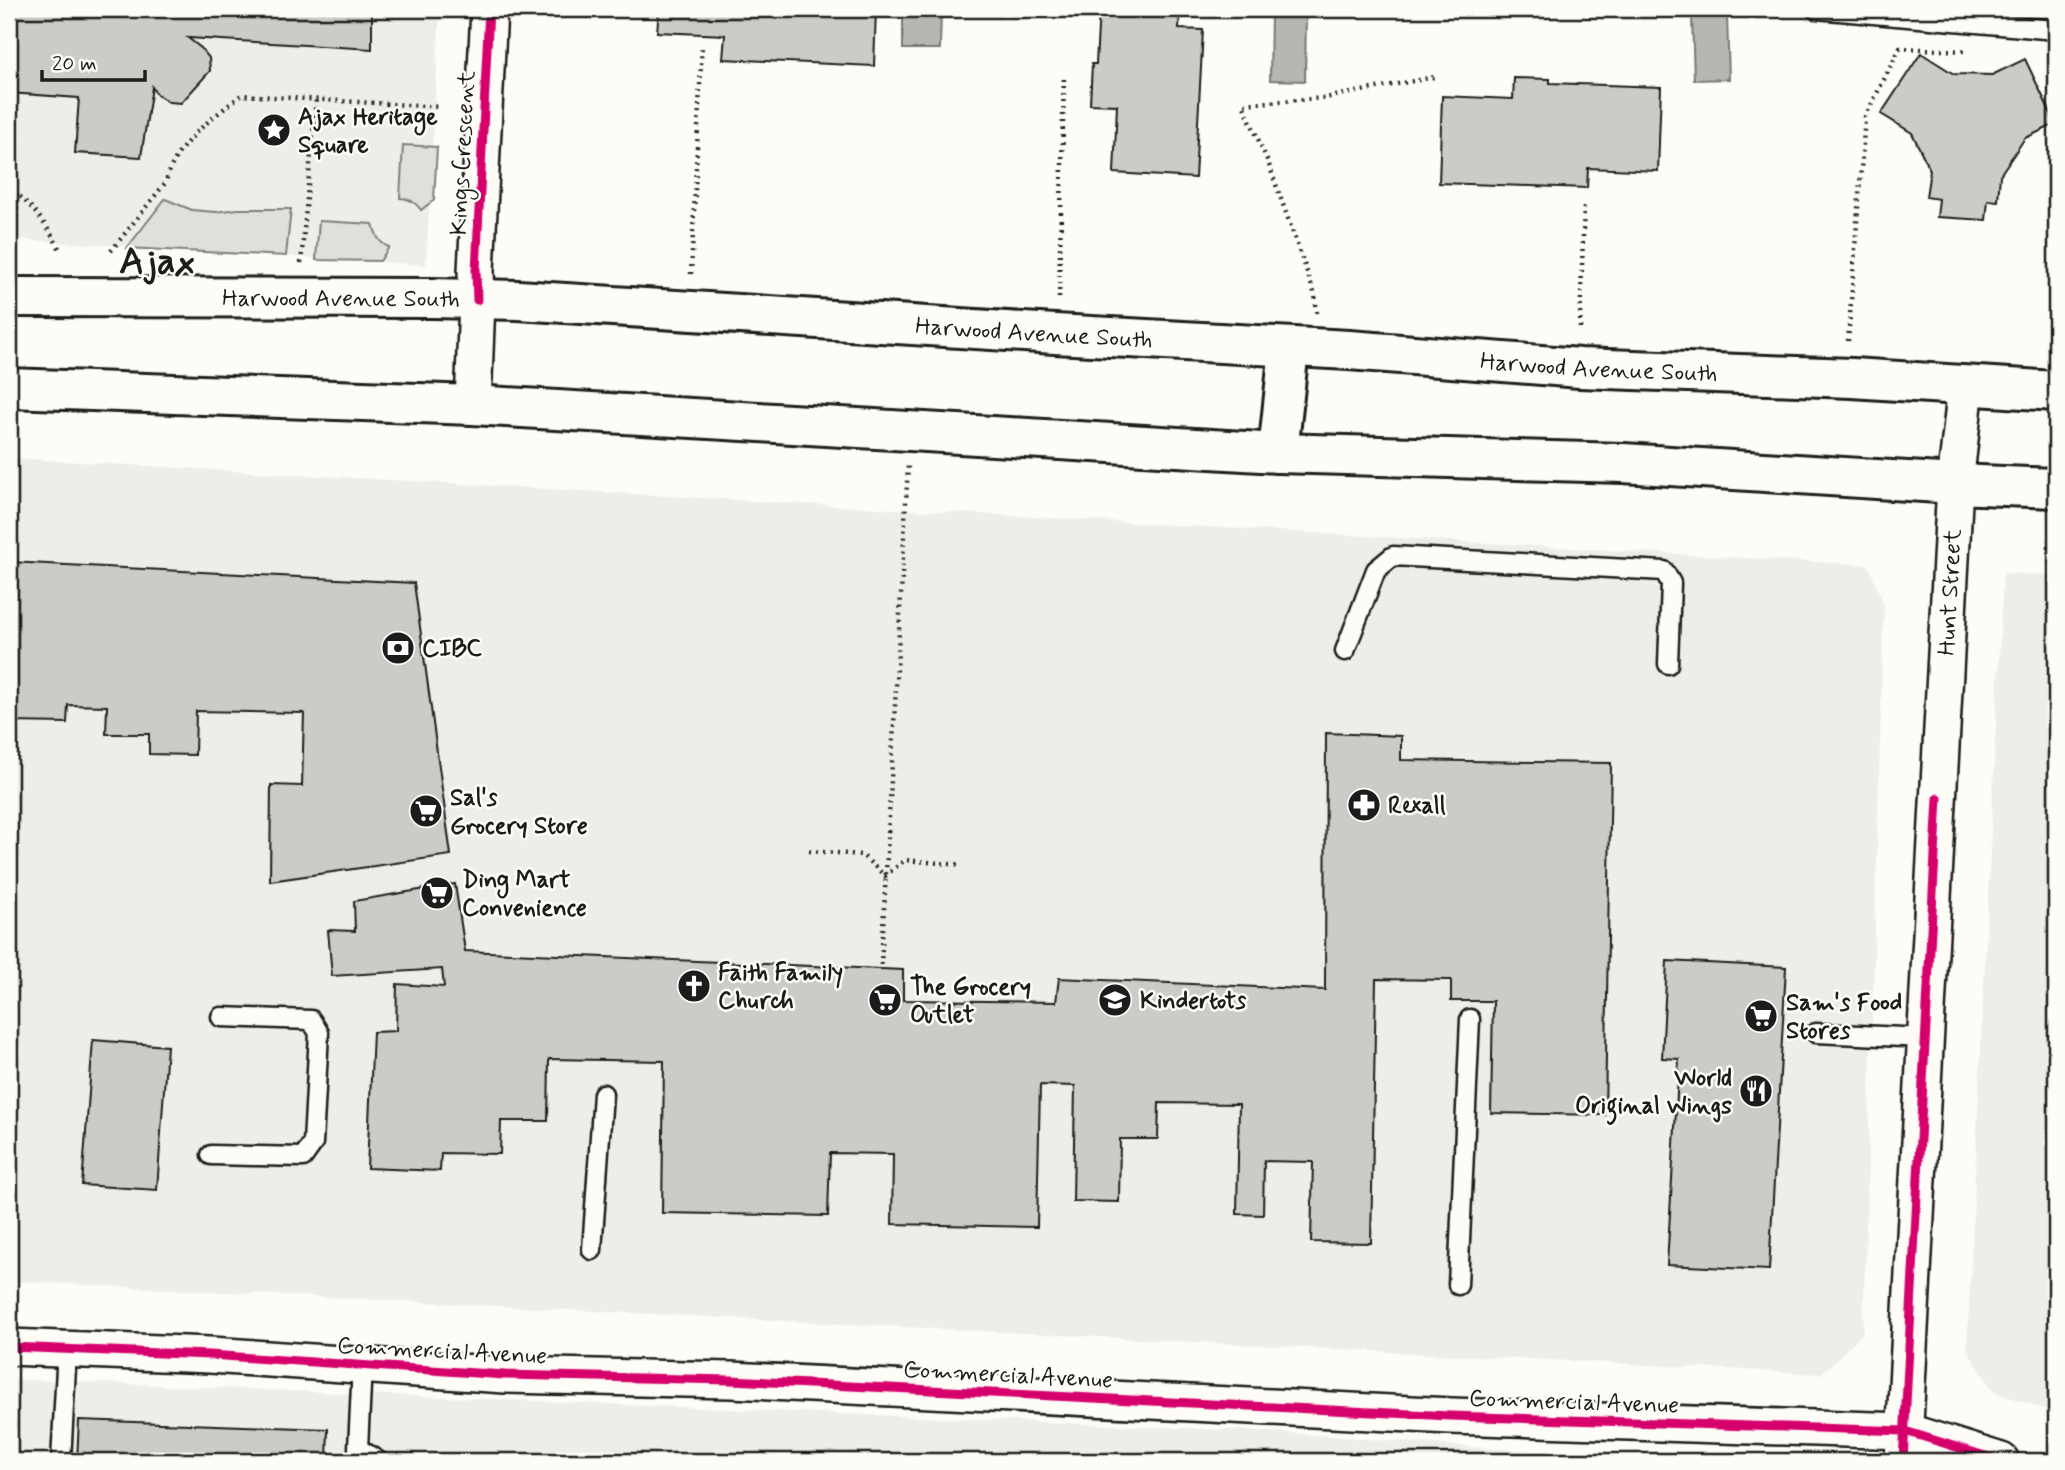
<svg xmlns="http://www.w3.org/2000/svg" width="2065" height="1470" font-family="Mynerve,sans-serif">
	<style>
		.built { fill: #eeede9 }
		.green { fill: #e0dfdb; stroke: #7e7e7c; stroke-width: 2 }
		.water { fill: #b7b6b2; stroke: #797876; stroke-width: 2 }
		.building { fill: #cccbc8; stroke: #1c1c1c; stroke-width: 2 }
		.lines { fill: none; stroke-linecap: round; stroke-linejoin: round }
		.lane-casing { stroke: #1c1c1c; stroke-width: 23 }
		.street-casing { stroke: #1c1c1c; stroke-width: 40 }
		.secondary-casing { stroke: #1c1c1c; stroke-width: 44 }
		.path { stroke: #1c1c1c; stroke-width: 4.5; stroke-dasharray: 2 5; stroke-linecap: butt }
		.lane { stroke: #fdfcf7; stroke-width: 18 }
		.street { stroke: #fdfcf7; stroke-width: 35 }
		.secondary { stroke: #fdfcf7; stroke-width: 38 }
		.cycleway-casing { stroke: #fdfcf7; stroke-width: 13 }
		.cycleway { stroke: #d6006c; stroke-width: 9 }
		.labels { text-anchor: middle; stroke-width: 5; stroke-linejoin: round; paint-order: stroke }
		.poi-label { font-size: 24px; font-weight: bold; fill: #1c1c1c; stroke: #fdfcf7; text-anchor: start }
		.street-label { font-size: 24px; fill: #1c1c1c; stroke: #fdfcf7 }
		.town-label { font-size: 38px; font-weight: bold; fill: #1c1c1c; stroke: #fdfcf7 }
	</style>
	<rect width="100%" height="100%" fill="#fdfcf7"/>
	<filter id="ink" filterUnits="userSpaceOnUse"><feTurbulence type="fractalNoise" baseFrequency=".0143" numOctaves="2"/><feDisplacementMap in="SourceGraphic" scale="14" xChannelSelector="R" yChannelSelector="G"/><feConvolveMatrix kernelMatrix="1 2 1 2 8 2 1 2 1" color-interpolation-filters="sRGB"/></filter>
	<g filter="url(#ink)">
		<g class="built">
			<polygon points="9,9 440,9 426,265 9,239"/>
			<polygon points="9,458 1868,565 1884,604 1863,1333 1821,1374 9,1281"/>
			<polygon points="2003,573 2056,575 2056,1413 1994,1392 1967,1349"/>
			<polygon points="9,1379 1276,1432 1654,1461 9,1461"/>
		</g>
		<g class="green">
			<path d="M 403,145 L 437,147 L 434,200 L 421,210 C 416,203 410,198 400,198 Z"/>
			<polygon points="165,199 192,210 215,212 238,209 291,209 286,256 127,248"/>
			<path d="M 319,221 L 373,224 C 376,234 378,243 389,247 L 380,261 L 316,260 Z"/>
		</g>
		<g class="water">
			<polygon points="903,9 941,9 940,49 903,49"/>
			<polygon points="1271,13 1306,13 1305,81 1270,80"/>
			<polygon points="1727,17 1729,79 1694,80 1692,18"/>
		</g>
		<g class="building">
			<polygon points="9,9 372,9 372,49 188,38 201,48 209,58 210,71 181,103 169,102 157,95 152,87 141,157 75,153 79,98 9,93"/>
			<polygon points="659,9 876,9 874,66 723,59 725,35 657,32"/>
			<polygon points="1099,9 1180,9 1179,29 1203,30 1195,178 1114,173 1117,105 1090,104 1092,64 1096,64"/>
			<polygon points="1921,53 1954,74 1992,75 2025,59 2056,124 2025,138 2000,175 1998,201 1988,200 1986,220 1937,217 1939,199 1926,197 1930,170 1912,133 1881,114"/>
			<polygon points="1514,78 1550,79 1550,83 1661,87 1658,171 1588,168 1587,188 1439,183 1442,96 1513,99"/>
			<polygon points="9,562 414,583 451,855 270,881 271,785 302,786 304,713 196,711 195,755 149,754 149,734 106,734 107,706 68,705 67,723 9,722"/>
			<polygon points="1326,733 1401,736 1401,760 1611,763 1605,1115 1491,1113 1493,1001 1451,1001 1451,980 1376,979 1371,1243 1311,1242 1313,1162 1264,1161 1263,1215 1237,1214 1239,1104 1159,1103 1158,1139 1120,1139 1119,1202 1073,1201 1075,1086 1040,1085 1037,1227 892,1224 893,1154 830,1153 828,1216 662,1213 664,1061 549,1059 548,1121 501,1121 500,1154 441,1153 440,1171 367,1168 373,1032 396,1031 397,984 444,987 442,969 332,976 328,930 355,931 354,901 455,884 465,951 903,970 903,1000 1056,1002 1059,978 1325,990"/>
			<polygon points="1667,961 1786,967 1769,1270 1667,1265 1679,1059 1662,1058"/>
			<polygon points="93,1040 167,1046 157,1190 82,1185"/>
			<polygon points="79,1420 328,1429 327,1461 77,1461"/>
		</g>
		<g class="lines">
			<defs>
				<g id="lane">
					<polyline points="1816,9 2056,30"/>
					<polyline points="1345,651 1376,570 1393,556 1664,571 1671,583 1668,664"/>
					<polyline points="1816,1033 1925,1038"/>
					<polyline points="211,1155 303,1157 313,1143 319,1033 311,1020 221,1017"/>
					<polyline points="592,1250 603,1094"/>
					<polyline points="1458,1285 1470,1019"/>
					<polyline points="362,1365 358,1448 378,1461"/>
					<polyline points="61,1461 67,1349"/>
				</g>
				<g id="street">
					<polyline points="473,405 477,300 476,271 489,9"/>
					<polyline points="9,1347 210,1355 505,1375 731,1380 1451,1416 1905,1431 2001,1461"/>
					<path id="s1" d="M 1903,1461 L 1955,484 L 1966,386"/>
				</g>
				<g id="secondary">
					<path id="s2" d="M 9,297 L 432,298 L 518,300 L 1055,334 L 1349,350 L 1580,368 L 1852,378 L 2056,391"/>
					<polyline points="9,388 473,405 1278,453 1623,463 1955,484 2056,488"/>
					<polyline points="1278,453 1289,348"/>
				</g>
			</defs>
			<use href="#lane" class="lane-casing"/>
			<use href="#street" class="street-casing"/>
			<use href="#secondary" class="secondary-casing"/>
			<g class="path">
				<path d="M 9,188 C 31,203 47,225 59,248"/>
				<polyline points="16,245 17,194"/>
				<path d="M 111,251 L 166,182 C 175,143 212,119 241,95 L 441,107"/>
				<polyline points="301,263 316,99"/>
				<polyline points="691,274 702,44"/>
				<polyline points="1059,298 1064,75"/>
				<polyline points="1317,313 1315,295 1268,162 1243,104 1325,98 1434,77"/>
				<polyline points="1580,328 1584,205"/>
				<polyline points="1848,341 1865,117 1900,48 1965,51"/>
				<polyline points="809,851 862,855 885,876 905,860 961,865"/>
				<polyline points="881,965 908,465"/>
			</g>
			<use href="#lane" class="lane"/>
			<use href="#street" class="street"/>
			<use href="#secondary" class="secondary"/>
			<defs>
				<g id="cycleway">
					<polyline points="477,300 476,271 489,9"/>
					<polyline points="9,1347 210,1355 505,1375 731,1380 1451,1416 1905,1431 2001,1461"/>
					<polyline points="1903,1461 1938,798"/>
				</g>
			</defs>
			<use href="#cycleway" class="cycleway-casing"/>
			<use href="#cycleway" class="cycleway"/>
		</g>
	</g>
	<defs>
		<symbol id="sight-disc" viewBox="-11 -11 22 22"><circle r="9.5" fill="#1c1c1c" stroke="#fdfcf7"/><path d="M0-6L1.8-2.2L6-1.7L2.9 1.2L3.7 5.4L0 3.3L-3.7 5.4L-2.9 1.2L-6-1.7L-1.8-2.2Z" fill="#fff"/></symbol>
		<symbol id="bank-disc" viewBox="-11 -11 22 22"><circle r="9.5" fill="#1c1c1c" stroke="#fdfcf7"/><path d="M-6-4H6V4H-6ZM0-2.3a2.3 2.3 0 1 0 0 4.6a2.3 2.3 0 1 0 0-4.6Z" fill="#fff"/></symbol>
		<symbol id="pharmacy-disc" viewBox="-11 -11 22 22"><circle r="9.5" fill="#1c1c1c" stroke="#fdfcf7"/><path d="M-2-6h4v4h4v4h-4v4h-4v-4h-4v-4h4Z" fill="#fff"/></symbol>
		<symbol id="supermarket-disc" viewBox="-11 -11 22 22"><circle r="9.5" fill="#1c1c1c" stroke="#fdfcf7"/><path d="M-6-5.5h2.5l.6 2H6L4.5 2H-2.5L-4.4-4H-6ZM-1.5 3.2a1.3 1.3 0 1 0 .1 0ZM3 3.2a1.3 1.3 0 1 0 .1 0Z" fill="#fff"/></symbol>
		<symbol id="church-disc" viewBox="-11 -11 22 22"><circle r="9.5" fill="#1c1c1c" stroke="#fdfcf7"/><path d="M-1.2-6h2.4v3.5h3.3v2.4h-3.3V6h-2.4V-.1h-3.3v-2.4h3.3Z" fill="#fff"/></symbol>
		<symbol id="school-disc" viewBox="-11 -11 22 22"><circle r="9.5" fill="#1c1c1c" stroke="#fdfcf7"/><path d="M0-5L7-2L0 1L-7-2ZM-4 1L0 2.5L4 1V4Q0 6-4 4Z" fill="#fff"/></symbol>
		<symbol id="restaurant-disc" viewBox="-11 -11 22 22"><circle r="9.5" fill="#1c1c1c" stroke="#fdfcf7"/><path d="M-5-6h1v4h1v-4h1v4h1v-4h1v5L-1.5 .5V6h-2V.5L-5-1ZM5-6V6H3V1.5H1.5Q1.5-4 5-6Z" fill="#fff"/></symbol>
	</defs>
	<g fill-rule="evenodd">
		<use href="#sight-disc" x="255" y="111" width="38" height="38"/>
		<use href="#bank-disc" x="379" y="629" width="38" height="38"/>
		<use href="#pharmacy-disc" x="1345" y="786" width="38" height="38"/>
		<use href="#supermarket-disc" x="407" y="792" width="38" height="38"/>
		<use href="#supermarket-disc" x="418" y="874" width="38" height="38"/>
		<use href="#church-disc" x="675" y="967" width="38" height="38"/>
		<use href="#supermarket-disc" x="866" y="981" width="38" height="38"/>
		<use href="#school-disc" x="1096" y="981" width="38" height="38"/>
		<use href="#supermarket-disc" x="1742" y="997" width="38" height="38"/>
		<use href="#restaurant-disc" x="1737" y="1072" width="38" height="38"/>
	</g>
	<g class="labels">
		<g class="poi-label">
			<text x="298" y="124">Ajax Heritage<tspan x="298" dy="28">Square</tspan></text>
			<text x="422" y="656">CIBC</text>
			<text x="450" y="805">Sal's<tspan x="450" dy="28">Grocery Store</tspan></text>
			<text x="1388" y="813">Rexall</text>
			<text x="462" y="887">Ding Mart<tspan x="462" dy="28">Convenience</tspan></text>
			<text x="718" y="980">Faith Family<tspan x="718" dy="28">Church</tspan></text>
			<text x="910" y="994">The Grocery<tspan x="910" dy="28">Outlet</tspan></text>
			<text x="1140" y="1008">Kindertots</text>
			<text x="1786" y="1010">Sam's Food<tspan x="1786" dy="28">Stores</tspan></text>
			<text x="1732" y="1085" text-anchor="end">World<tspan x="1732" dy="28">Original Wings</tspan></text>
		</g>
		<g class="street-label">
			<text transform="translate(462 153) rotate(-87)" y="8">Kings Crescent</text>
			<text dy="8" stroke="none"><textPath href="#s2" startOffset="332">Harwood Avenue South</textPath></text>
			<text dy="8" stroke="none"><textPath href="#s2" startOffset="1026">Harwood Avenue South</textPath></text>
			<text dy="8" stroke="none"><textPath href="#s2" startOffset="1592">Harwood Avenue South</textPath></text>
			<text dy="8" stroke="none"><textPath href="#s1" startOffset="870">Hunt Street</textPath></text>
			<text transform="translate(442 1350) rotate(3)" y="8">Commercial Avenue</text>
			<text transform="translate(1008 1374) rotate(3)" y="8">Commercial Avenue</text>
			<text transform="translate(1574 1401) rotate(2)" y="8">Commercial Avenue</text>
		</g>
		<g class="town-label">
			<text x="157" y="273">Ajax</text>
		</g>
	</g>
	<rect width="2065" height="1470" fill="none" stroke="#fdfcf7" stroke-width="35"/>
	<rect x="18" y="18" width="2030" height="1435" fill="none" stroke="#1c1c1c" stroke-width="2.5" filter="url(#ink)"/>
	<path d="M42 70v10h103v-10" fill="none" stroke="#1c1c1c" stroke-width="3.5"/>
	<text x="52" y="70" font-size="21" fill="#1c1c1c" stroke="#fdfcf7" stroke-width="5" paint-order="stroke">20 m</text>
</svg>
